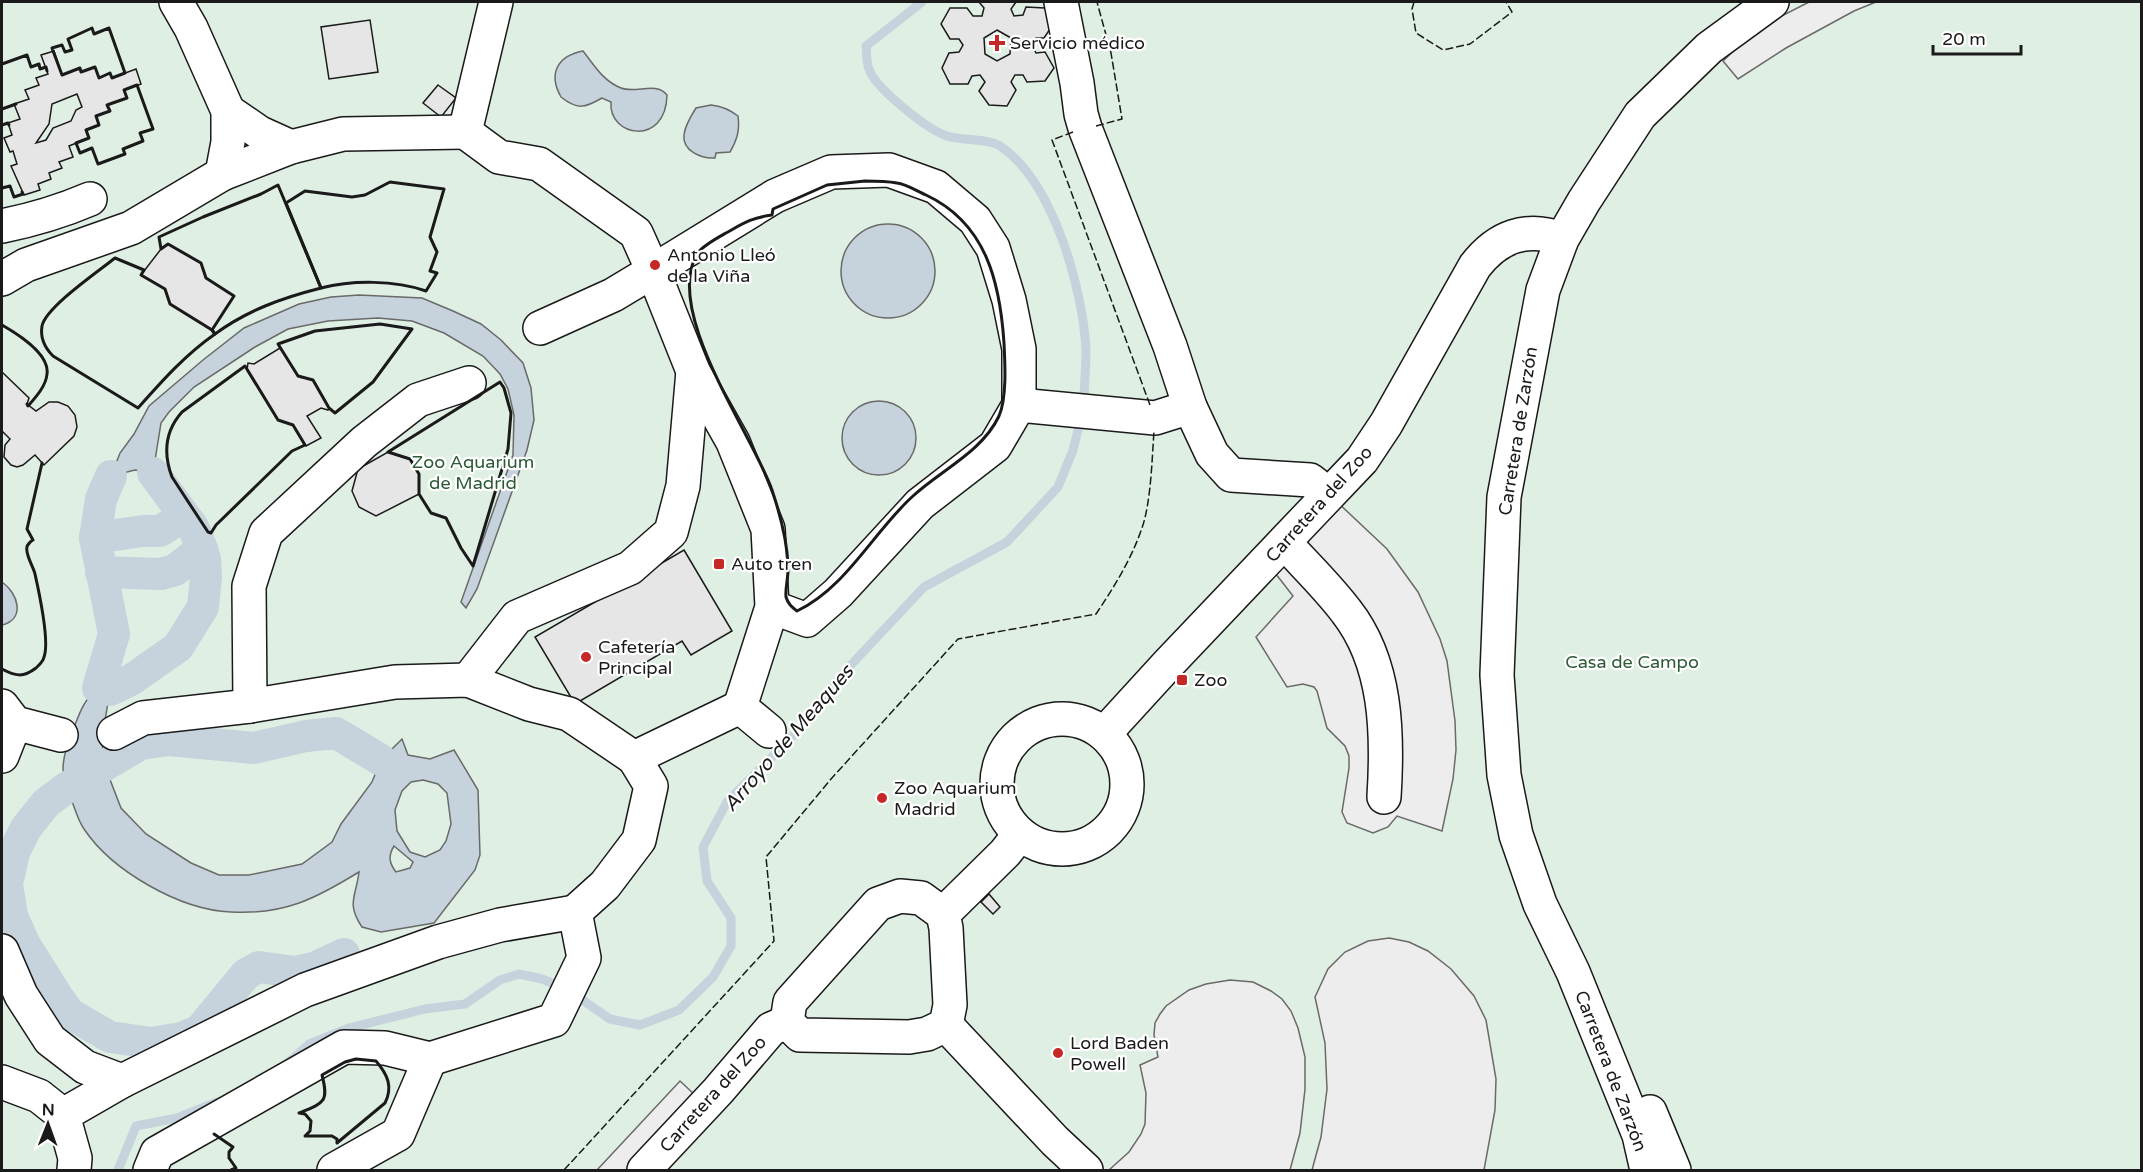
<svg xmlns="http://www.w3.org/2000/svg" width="2143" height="1172" font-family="'Varela Round',sans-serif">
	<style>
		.green { fill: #e0efe3; stroke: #6a6a6a; stroke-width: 1.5 }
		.parking { fill: #ededed; stroke: #6a6a6a; stroke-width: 1.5 }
		.water { fill: #c6d2dc; stroke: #6a6a6a; stroke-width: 1.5; fill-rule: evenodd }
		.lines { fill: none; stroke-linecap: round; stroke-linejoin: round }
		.stream { stroke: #c6d2dc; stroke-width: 9 }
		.canal { stroke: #c6d2dc; stroke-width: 32 }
		.building { fill: #e6e6e6; stroke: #1a1a1a; stroke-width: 1.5; fill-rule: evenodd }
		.minor-casing { stroke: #1a1a1a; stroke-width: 36 }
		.minor { stroke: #fff; stroke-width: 33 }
		.fence { stroke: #1a1a1a; stroke-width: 1.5; stroke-dasharray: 8 3; stroke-linecap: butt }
		.wall { stroke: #1a1a1a; stroke-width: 3 }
		.poi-dot { fill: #c62828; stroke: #fff; stroke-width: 2 }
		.labels { text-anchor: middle; stroke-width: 4.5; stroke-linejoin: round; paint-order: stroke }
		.poi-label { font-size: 18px; fill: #1a1a1a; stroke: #fff; text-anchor: start }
		.street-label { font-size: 18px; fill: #1a1a1a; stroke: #fff }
		.park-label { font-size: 18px; fill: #2b5a34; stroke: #fff }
		.water-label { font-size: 20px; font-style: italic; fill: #1a1a1a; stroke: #fff }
	</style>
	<rect width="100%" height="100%" fill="#fff"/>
	<rect class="green" x="2" y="2" width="2139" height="1168"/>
	<g class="parking">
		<polygon points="1809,2 1876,2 1854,11 1786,48 1738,79 1723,61 1744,41 1772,21"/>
		<polygon points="1335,500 1387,549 1418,592 1440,639 1447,661 1455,721 1456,750 1453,779 1442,831 1397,816 1388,827 1373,833 1347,823 1342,812 1349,768 1349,756 1345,746 1327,728 1317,691 1314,687 1303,684 1287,687 1256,637 1293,596 1272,569"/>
		<polygon points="1389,938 1409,942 1428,951 1451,969 1474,996 1486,1020 1496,1079 1495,1110 1484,1170 1312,1170 1321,1137 1327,1089 1325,1043 1315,997 1328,969 1345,952 1368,941"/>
		<polygon points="1230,980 1253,982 1271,991 1282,999 1291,1011 1298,1028 1305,1057 1305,1089 1300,1133 1290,1170 1109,1170 1129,1152 1141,1134 1145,1124 1146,1093 1140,1065 1158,1057 1154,1035 1155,1023 1160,1014 1166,1006 1189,990 1206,984"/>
		<polygon points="680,1081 696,1096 626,1170 597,1170"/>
	</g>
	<g class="water">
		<path d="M 583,51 C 594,65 603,81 621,88 C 636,94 656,81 667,95 C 666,147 608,137 611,102 L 602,98 C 585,108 577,110 561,97 C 548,74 557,56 583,51 Z"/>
		<path d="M 711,105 C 722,106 729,109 738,116 C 740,130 737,140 730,152 L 716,153 L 715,158 C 702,159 682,151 684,135 C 685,125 691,116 696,108 Z"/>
		<circle cx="888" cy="271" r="47"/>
		<polygon points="359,295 422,298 453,311 481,324 501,340 523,363 531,388 534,420 527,450 477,589 466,608 461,602 513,455 514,415 508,389 500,374 483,356 444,333 412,321 378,318 328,321 288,329 255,347 194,387 169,412 161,423 153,473 135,470 111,476 120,453 134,434 149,406 203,360 244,328 299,304 331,297"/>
		<circle cx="879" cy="438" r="37"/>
		<path d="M 2,582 C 18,593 26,619 2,625 Z"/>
		<path d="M 98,688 L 110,690 L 102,739 L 104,764 L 121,808 L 146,834 L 191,863 L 219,875 L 249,875 L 302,864 L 332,842 L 341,824 L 372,782 L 381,760 L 402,739 L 408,755 L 430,759 L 454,750 L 478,790 L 480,855 L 475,870 L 434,923 L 381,932 L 362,927 C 346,903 356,897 359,872 C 315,899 284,915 231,912 C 180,910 112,871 84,829 C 79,822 76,812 73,804 C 68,793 64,782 63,769 C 63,756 68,742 73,730 C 80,712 83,701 98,688 ZM 423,780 L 438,784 L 447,793 L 451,824 L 446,841 L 440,850 L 425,857 L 410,852 L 397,831 L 395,810 L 402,791 L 411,782 ZM 394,846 L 413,862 L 410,868 L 396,872 C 389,863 388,856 394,846 Z"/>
	</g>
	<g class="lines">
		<g class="stream">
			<path d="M 922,2 L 866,46 C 867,53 866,62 869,69 C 875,88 928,130 947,136 C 962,141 988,138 1000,146 C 1053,181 1083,289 1086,350 C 1086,368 1084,386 1084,404"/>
			<polyline points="581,999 610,1019 640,1025 679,1010 713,977 731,946 731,918 707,881 703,847 727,802 796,733 849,667 924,587 1007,542 1058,487 1073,450 1079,426"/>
			<polyline points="289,1062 309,1044 349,1028 425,1009 465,1004 500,980 519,974 542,979 564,988"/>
			<polyline points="118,1170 136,1126 177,1118 217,1102"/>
		</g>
		<g class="canal">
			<polyline points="95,538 143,531 160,531 184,516"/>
			<polyline points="101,572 161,574 175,570 202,549"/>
			<polyline points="98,688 114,634 95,538 101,499 111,476"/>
			<polyline points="110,690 131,680 178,647 203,607 206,577 205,559 202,549 193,527 153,473"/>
			<polyline points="344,954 314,968 295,972 259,967 246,974 199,1031 181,1038 151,1043 110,1037 70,1014 57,996 25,945 12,916 7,884 14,852 26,828 46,803 66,788 141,744 169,740 254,748 306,736 336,733 381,760"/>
		</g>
	</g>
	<g class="building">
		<path d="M 979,2 L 1016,2 L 1011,9 L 1014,16 L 1023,15 L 1026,7 L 1045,8 L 1054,23 L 1044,38 L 1036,38 L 1032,45 L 1036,53 L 1045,52 L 1054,68 L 1045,81 L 1027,82 L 1023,75 L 1015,75 L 1011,82 L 1016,90 L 1007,106 L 989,105 L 979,91 L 985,82 L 980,75 L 972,76 L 968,84 L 950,84 L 942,68 L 949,53 L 959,52 L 963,45 L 959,39 L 950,39 L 941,24 L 950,8 L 967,8 L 973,16 L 982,16 L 984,8 ZM 997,30 L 1011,38 L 1010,54 L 997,61 L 985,54 L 984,38 Z"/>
		<polygon points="370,20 378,72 329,79 321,27"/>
		<path d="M 54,51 L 62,75 L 80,68 L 81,72 L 95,67 L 99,78 L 110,73 L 112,78 L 136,69 L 141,84 L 124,90 L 127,98 L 107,105 L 110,111 L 96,116 L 99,125 L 86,130 L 89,138 L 69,146 L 73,157 L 59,162 L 62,168 L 49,173 L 51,179 L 38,184 L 40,190 L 24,195 L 11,166 L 17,164 L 13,151 L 10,152 L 4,138 L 12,135 L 8,123 L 20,119 L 14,104 L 29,99 L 25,90 L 39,85 L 36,78 L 48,74 L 41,55 ZM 77,94 L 82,107 L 76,110 L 71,121 L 53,128 L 46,140 L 36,143 L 49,124 L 52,104 Z"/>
		<polygon points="438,85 456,98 441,117 423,103"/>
		<polygon points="168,244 201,263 206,278 234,296 212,330 170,304 165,289 141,275 161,249"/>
		<polygon points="280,348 298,376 313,380 329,408 328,410 321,408 307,416 321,438 306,446 293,425 278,420 247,370 248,363 254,364"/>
		<polygon points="2,372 29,398 27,404 36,411 49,402 58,402 68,406 75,415 77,427 74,436 44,465 35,455 23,465 17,467 11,465 4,457 5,445 10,439 2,431"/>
		<polygon points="388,452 410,459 419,474 419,494 376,516 359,507 352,491 358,469"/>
		<polygon points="684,550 732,631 691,655 682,641 575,704 535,637"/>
		<polygon points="989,894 1000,907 993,914 981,902"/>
	</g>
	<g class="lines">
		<defs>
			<g id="minor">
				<polyline points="496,2 465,132 499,157 539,164 636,233 653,271 613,295 540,328"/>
				<polyline points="1061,2 1077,83 1081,114 1085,128 1170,346 1190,407 1212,454 1231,475 1310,480 1328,494"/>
				<polyline points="228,111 260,133 291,147"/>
				<polyline points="222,174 291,147 343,134 465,132"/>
				<path d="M 2,226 C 32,220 62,211 90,199"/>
				<polyline points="2,279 26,265 131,228 222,174 228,142 228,111 191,28 176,2"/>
				<polyline points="1019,405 1155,418 1190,407"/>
				<path d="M 1285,543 C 1305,565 1328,587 1346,611 C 1387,663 1388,734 1384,797"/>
				<polyline points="468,680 517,617 630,568 671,532 683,486 693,371"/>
				<polyline points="2,706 15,723 61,735"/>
				<polyline points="250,706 249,586 266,533 364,442 418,400 469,383"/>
				<circle cx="1062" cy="784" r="65"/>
				<polyline points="769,731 740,707 772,607 807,620 838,593 920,504 995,446 1019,405 1019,349 1009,300 993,248 975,220 936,187 889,170 831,172 775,196 653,271 693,371 733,442 768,529 772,607"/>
				<polyline points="114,733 143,718 250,706 395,682 468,680 529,704 569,714 634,758"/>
				<path d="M 1104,734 L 1168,664 L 1362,460 L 1386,424 L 1475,266 C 1498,236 1527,226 1562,239"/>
				<polyline points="2,756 15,723"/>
				<polygon points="900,896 921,898 943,914 946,928 950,1005 946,1025 927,1034 909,1037 800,1035 787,1022 790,1002 878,904"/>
				<polyline points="943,914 1005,853 1020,834"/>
				<polyline points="2,951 21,995 50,1040 85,1067 122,1081 305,990 438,942 500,925 575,912"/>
				<polyline points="946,1025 1055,1141 1086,1170"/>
				<polyline points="430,1059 554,1020 584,958 575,912 605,885 639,840 651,786 634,758 740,707"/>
				<polyline points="2,1082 39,1096 63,1115"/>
				<polyline points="1650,1112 1674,1170"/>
				<polyline points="74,1170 75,1158 63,1115 122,1081"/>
				<polyline points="150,1170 157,1153 344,1047 385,1048 430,1059 398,1134 334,1170"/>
				<polyline points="644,1170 718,1091 771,1029 787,1022"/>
				<polyline points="1647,1170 1639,1135 1573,972 1540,904 1516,835 1504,775 1497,675 1504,497 1543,290 1562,239 1584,201 1640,115 1709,48 1772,2"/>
			</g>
		</defs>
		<use href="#minor" class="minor-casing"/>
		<use href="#minor" class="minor"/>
		<g class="fence">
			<polyline points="1414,2 1412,9 1416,33 1443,50 1470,44 1512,12 1506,2"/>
			<polyline points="1096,126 1122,119 1111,53 1097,2"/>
			<polyline points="1073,132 1052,140 1150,405"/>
			<path d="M 564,1170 L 774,941 L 766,857 L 831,779 L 958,639 L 1096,614 C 1114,587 1131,560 1142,528 C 1151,502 1152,459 1154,431"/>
		</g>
		<g class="wall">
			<polygon points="92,28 94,34 109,28 125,73 112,78 110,73 99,78 95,67 81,72 80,68 62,75 52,48 62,45 65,52 72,50 68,39"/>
			<polyline points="2,64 27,55 31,67 39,64 40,69 46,67 47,71"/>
			<polygon points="137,85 153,129 140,133 143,141 123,149 125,154 98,164 92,148 80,153 76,143 89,138 86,130 99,125 96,116 110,111 107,105 127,98 124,90"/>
			<polyline points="2,109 16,104"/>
			<polyline points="2,125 8,123 9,125"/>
			<path d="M 865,181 C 875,181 886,181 897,183 C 906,184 917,191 926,195 C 986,223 1000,282 1004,343 C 1005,363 1007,398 999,416 C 982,452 941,470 913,496 C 874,531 846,588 797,611 C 792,607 788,604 786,597 C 785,587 789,576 788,565 C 787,540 780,514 772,490 C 752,433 663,312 697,254 C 702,246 717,238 726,233 C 744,223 751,218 772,215 L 773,209 L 827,185 Z"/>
			<path d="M 390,182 L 444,189 L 430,237 L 437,252 L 430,271 L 437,273 L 426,291 C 395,280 352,280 321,288 L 286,203 L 305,191 L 352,197 L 365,195 Z"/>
			<path d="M 278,185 L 321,288 C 282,298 248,310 215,334 L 212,330 L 234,296 L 206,278 L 201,263 L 168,244 L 161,249 L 159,237 L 203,217 L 261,194 Z"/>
			<polyline points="2,188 10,186 14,197 23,194 22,192"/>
			<path d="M 115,258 L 144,270 L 141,275 L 165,289 L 170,304 L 212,330 L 215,334 C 185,355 162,381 138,408 L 53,356 C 45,348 40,338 42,326 C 46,307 99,271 115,258 Z"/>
			<polygon points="380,324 412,329 373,382 335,413 329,408 313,380 298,376 278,344 315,331"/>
			<path d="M 2,325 C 16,333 50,354 47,374 C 46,386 36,397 28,406 L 27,404"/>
			<path d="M 245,366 L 278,420 L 293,425 L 305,445 L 292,451 L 216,525 L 211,533 L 208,532 L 172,477 C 163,453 165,431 182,412 Z"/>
			<polygon points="500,382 504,388 511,413 508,449 473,566 461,548 446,518 431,513 419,494 419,474 410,459 388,452"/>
			<path d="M 2,669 C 15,676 23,678 36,668 C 39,665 43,662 44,657 C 50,641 39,592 35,574 C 33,566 25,554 27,547 C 27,545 31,541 33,540 L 27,529 L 42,463"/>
			<path d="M 356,1059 L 376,1061 C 388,1075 393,1087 385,1103 L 337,1143 L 337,1139 L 332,1136 L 305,1136 L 310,1131 L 311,1121 L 305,1114 L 299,1113 C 324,1103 329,1102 322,1075 L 345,1062 Z"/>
			<polyline points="214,1134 233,1147 229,1152 229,1158 236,1168 231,1170"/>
		</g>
	</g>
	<g class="poi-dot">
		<path d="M994 34h6v6h6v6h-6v6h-6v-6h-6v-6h6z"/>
		<circle cx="655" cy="265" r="6"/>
		<rect x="713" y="558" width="12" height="12" rx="3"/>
		<circle cx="586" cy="657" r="6"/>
		<rect x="1176" y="674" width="12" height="12" rx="3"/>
		<circle cx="882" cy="798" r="6"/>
		<circle cx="1058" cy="1053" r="6"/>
	</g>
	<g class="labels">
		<g class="poi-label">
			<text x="1010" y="49">Servicio médico</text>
			<text x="667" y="261">Antonio Lleó<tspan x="667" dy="21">de la Viña</tspan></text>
			<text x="731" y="570">Auto tren</text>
			<text x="598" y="653">Cafetería<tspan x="598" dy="21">Principal</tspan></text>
			<text x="1194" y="686">Zoo</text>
			<text x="894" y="794">Zoo Aquarium<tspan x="894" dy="21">Madrid</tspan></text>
			<text x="1070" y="1049">Lord Baden<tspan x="1070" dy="21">Powell</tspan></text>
		</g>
		<g class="street-label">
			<text transform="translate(1518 431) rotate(-81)" y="6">Carretera de Zarzón</text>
			<text transform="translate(1319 504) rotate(-48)" y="6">Carretera del Zoo</text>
			<text transform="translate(1611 1071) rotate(69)" y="6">Carretera de Zarzón</text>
			<text transform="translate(713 1094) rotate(-48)" y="6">Carretera del Zoo</text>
		</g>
		<g class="park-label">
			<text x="473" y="468">Zoo Aquarium<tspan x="473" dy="21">de Madrid</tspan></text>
			<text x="1632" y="668">Casa de Campo</text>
		</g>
		<g class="water-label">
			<text transform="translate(788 738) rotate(-49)" y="7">Arroyo de Meaques</text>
		</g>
	</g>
	<rect width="2143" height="1172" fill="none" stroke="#1a1a1a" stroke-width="6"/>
	<g transform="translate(48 1124) rotate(1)" stroke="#ffffff" stroke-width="4.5" paint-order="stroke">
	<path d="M0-4.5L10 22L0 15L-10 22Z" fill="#1a1a1a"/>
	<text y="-9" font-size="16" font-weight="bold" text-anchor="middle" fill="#1a1a1a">N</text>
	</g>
	<path d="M1933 45v9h88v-9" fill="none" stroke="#1a1a1a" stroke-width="3"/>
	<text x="1942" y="45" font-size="18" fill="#1a1a1a" stroke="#ffffff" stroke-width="4.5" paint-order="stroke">20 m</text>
</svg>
